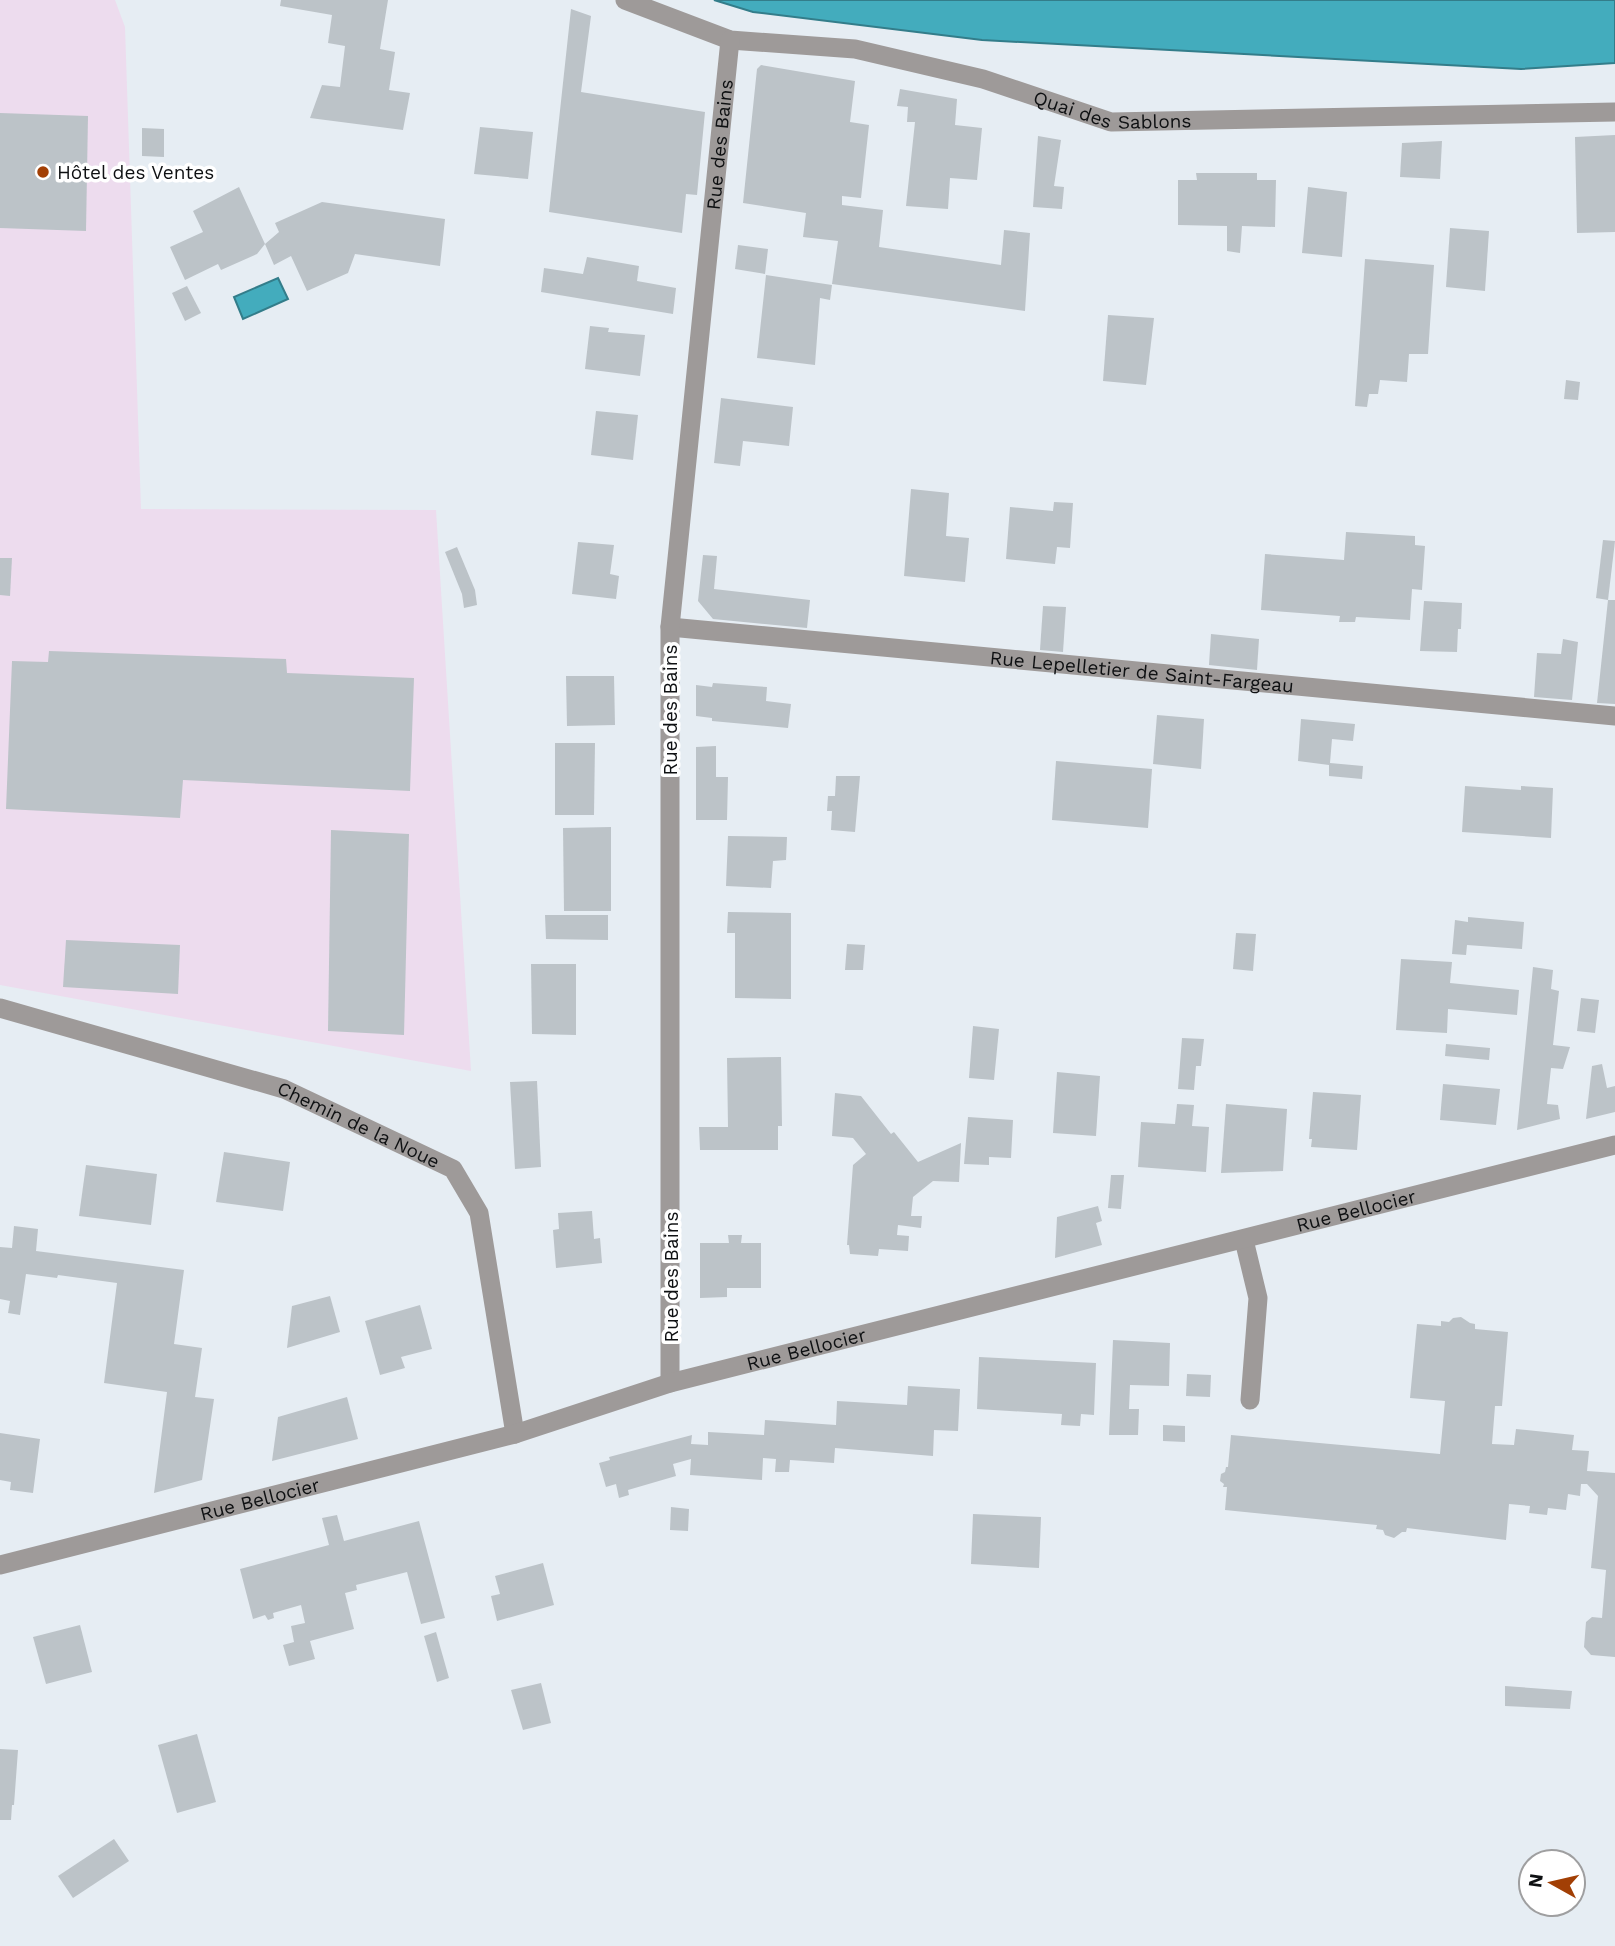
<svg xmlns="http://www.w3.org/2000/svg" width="1615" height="1946" font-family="'Work Sans',sans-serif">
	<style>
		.industrial { fill: #eddcee }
		.water { fill: #43acbd; stroke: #337d8a; stroke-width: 2 }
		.building { fill: #bcc3c8 }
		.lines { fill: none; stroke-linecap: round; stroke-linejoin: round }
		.service { stroke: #9e9a99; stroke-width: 19 }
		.minor { stroke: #9e9a99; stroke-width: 19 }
		.tertiary { stroke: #9e9a99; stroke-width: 19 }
		.poi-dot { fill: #a23f05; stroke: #fff; stroke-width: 2.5 }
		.labels { text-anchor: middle; stroke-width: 7; stroke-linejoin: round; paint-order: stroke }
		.street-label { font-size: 19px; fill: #0e1012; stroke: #fff }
		.poi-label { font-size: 19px; fill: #0e1012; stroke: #fff; text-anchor: start }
	</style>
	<rect width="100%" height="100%" fill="#e6edf3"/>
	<polygon class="industrial" points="0,0 115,0 125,27 141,509 436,510 471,1071 0,985"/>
	<g class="water">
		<polygon points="714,0 1615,0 1615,63 1521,69 982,40 753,12"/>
		<polygon points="278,278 288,299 243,319 234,297"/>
	</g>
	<g class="building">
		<polygon points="281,0 388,0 380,49 395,52 389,90 410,93 403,130 310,118 322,85 340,87 345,46 328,43 332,15 280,6"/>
		<polygon points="571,9 591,16 581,92 705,112 697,195 686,194 682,233 549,212"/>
		<polygon points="761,65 855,81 850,122 869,125 861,198 842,196 842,205 883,210 879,247 1001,265 1004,230 1030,233 1025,311 832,284 838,241 803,237 806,213 743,203 757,69"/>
		<polygon points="900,89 957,99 955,125 982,128 977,180 950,178 948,209 906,206 915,122 907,122 908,107 897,106"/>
		<polygon points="0,113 88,116 86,231 0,228"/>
		<polygon points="480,127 533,132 528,179 474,174"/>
		<polygon points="142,128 164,129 164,157 142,156"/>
		<polygon points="1615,135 1615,232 1577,233 1575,137"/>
		<polygon points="1038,136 1061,140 1054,186 1064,187 1062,209 1033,207"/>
		<polygon points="1442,141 1440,179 1400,177 1402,143"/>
		<polygon points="1196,173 1257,173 1257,180 1276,180 1275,227 1242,226 1240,253 1227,251 1227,226 1178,225 1178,180 1197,180"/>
		<polygon points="239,187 265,244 257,254 221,270 218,264 185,280 170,247 203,232 193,211"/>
		<polygon points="1308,187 1347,192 1342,257 1302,253"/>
		<polygon points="322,202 445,219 440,266 355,254 348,273 307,291 291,256 274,265 265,244 279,232 275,223"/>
		<polygon points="1450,228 1489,231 1485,291 1446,287"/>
		<polygon points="738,245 768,249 765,274 735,269"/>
		<polygon points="587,257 639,266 637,281 676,288 673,314 541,292 544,268 583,274"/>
		<polygon points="1365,259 1434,265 1428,354 1409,354 1407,382 1380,380 1378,394 1369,394 1367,407 1355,406"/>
		<polygon points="766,275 832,285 830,300 820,298 815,365 757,358"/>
		<polygon points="187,286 201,313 185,321 172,293"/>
		<polygon points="1108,315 1154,318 1146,385 1103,381"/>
		<polygon points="590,326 609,328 608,332 645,335 640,376 585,369"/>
		<polygon points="1566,380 1580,382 1578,400 1564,399"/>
		<polygon points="721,398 793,407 789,446 743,441 740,466 714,463"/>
		<polygon points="596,411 638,415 633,460 591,455"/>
		<polygon points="911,489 949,493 946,536 969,538 965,582 904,576"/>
		<polygon points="1054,502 1073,503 1070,548 1057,547 1055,564 1006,559 1010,507 1053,511"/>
		<polygon points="1346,532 1415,536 1415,545 1425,546 1422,590 1412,589 1410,620 1356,617 1355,622 1339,622 1340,616 1261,610 1265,554 1344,560"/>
		<polygon points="1603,540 1615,541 1608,600 1596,598"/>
		<polygon points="578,542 614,545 610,574 619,576 616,599 572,594"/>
		<polygon points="457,547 475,590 477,605 464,608 462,594 445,552"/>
		<polygon points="703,555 717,556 714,589 810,600 807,628 713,619 698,601"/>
		<polygon points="0,558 12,558 10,596 0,595"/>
		<polygon points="1608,600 1615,600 1615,704 1597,703"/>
		<polygon points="1424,601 1462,603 1461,629 1458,629 1457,652 1420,651"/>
		<polygon points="1043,606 1066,607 1063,652 1040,650"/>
		<polygon points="1211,634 1259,639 1257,670 1209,665"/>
		<polygon points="1563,639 1578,642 1572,700 1534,697 1537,653 1561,654"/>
		<polygon points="49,651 286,659 287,673 414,678 410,791 183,780 180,818 6,809 12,661 48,662"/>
		<polygon points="566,676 614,676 615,725 567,726"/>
		<polygon points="713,683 767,687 766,701 791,704 788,728 712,721 712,718 696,716 696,685 712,687"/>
		<polygon points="1157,715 1204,719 1201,769 1153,764"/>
		<polygon points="1301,719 1355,724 1353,741 1332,739 1330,763 1363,766 1362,779 1329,776 1329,765 1298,761"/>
		<polygon points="555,743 595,743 594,815 555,815"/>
		<polygon points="716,746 716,777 728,777 727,820 696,820 696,747"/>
		<polygon points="1056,761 1152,769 1148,828 1052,820"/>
		<polygon points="836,776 860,776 855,832 831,830 832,811 827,811 828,796 835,796"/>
		<polygon points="1465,786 1521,790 1521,786 1553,788 1551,838 1462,832"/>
		<polygon points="611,827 611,911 564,911 563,828"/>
		<polygon points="331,830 409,834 404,1035 328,1031"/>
		<polygon points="728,836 787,837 786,860 773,861 771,888 726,886"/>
		<polygon points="728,912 791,913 791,999 735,998 735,933 727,933"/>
		<polygon points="545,915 608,915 608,940 546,939"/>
		<polygon points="1468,917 1524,922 1522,949 1467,945 1466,955 1452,954 1455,920 1468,922"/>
		<polygon points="1236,933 1256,934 1253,971 1233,969"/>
		<polygon points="66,940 180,945 178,994 63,987"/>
		<polygon points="847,944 865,945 863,970 845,970"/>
		<polygon points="1401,959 1452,962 1450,983 1519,990 1517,1015 1448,1009 1447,1033 1396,1030"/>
		<polygon points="531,964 576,964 576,1035 532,1034"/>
		<polygon points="1533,967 1553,970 1551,989 1559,991 1553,1045 1570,1047 1563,1069 1551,1068 1547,1104 1558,1105 1560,1119 1517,1130"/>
		<polygon points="1581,998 1599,1000 1595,1033 1577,1031"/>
		<polygon points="973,1026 999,1029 994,1080 969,1078"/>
		<polygon points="1182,1038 1204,1039 1201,1066 1196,1066 1194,1090 1178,1089"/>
		<polygon points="1446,1044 1490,1048 1489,1060 1445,1056"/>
		<polygon points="781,1057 782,1126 778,1126 778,1150 700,1150 699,1127 728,1127 727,1058"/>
		<polygon points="1602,1064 1607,1088 1615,1086 1615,1112 1586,1119 1592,1066"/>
		<polygon points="1057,1072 1100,1076 1096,1136 1053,1133"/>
		<polygon points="537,1081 541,1167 515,1169 510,1082"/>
		<polygon points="1443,1084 1500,1089 1496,1125 1440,1120"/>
		<polygon points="1313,1092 1361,1095 1357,1150 1311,1147 1312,1139 1309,1139"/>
		<polygon points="835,1093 861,1096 891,1134 894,1132 918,1162 961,1143 959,1182 933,1181 913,1197 911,1216 922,1216 921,1228 898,1225 897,1235 909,1236 908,1251 879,1249 878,1256 850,1254 849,1245 847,1245 853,1165 866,1154 853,1138 832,1136"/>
		<polygon points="1177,1104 1194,1105 1192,1126 1209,1127 1206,1172 1138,1167 1141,1122 1175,1124"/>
		<polygon points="1226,1104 1287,1109 1283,1171 1221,1173"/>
		<polygon points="968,1117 1013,1120 1011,1158 989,1157 989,1165 964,1164"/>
		<polygon points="224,1152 290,1162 283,1211 216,1202"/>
		<polygon points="86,1165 157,1174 151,1225 79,1216"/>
		<polygon points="1111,1175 1124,1175 1121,1209 1108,1208"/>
		<polygon points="1098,1206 1102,1221 1096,1223 1102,1245 1055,1258 1057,1217"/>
		<polygon points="592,1211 594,1239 600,1238 602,1263 556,1268 553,1230 559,1229 558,1213"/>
		<polygon points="14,1226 38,1229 36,1251 184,1270 174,1344 202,1348 195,1397 214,1399 202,1480 154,1493 167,1392 104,1383 117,1283 58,1275 57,1278 26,1274 20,1315 8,1313 10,1301 0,1299 0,1247 12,1248"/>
		<polygon points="728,1235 742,1235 741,1243 761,1243 761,1288 727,1288 727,1297 700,1298 700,1243 729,1243"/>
		<polygon points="330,1296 340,1332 287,1348 292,1306"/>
		<polygon points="420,1305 432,1349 401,1357 405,1368 380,1375 365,1321"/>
		<polygon points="1461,1317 1470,1323 1475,1324 1475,1329 1508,1332 1502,1406 1495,1406 1492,1444 1514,1445 1516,1429 1574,1435 1572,1450 1589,1451 1587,1471 1615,1473 1615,1657 1591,1655 1584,1647 1586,1622 1592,1617 1602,1618 1606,1570 1591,1568 1598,1496 1587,1484 1581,1484 1580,1496 1568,1494 1566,1510 1548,1508 1547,1515 1529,1513 1530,1506 1509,1504 1506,1540 1407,1528 1406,1532 1402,1532 1394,1538 1385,1535 1383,1530 1376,1529 1377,1525 1225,1510 1227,1487 1223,1487 1224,1484 1220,1481 1221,1474 1225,1472 1226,1467 1228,1467 1231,1435 1440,1454 1445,1401 1410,1398 1417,1324 1441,1326 1441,1321 1449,1322 1453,1318"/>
		<polygon points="1113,1340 1170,1343 1169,1386 1130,1385 1129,1409 1139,1409 1138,1435 1109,1435"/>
		<polygon points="979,1357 1096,1363 1094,1415 1081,1414 1080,1426 1061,1425 1062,1414 977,1409"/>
		<polygon points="1187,1374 1211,1375 1210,1397 1186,1396"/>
		<polygon points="908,1386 960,1389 958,1431 934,1430 933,1456 835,1448 834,1463 790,1460 789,1472 775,1472 776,1459 763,1458 762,1480 690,1475 691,1459 673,1464 676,1476 628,1490 629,1495 619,1498 616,1484 606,1487 599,1463 610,1460 609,1457 692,1435 691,1444 708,1445 708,1432 764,1435 765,1420 836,1425 837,1401 907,1405"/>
		<polygon points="347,1397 358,1439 272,1461 278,1417"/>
		<polygon points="1163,1425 1185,1426 1185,1442 1163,1441"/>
		<polygon points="0,1433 40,1439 33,1493 10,1490 11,1482 0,1480"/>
		<polygon points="671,1507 689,1509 688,1531 670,1530"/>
		<polygon points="973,1514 1041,1517 1039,1568 971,1564"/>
		<polygon points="337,1515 344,1541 419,1521 445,1618 421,1624 407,1572 356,1585 357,1590 345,1593 354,1629 310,1641 315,1659 289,1666 283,1645 294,1642 291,1626 305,1623 301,1605 273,1613 274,1618 268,1620 265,1615 253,1619 240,1569 329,1545 322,1518"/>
		<polygon points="543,1563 554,1605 497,1621 491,1596 500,1594 495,1576"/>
		<polygon points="80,1625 92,1672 46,1684 33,1637"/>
		<polygon points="436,1632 449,1678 437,1682 424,1636"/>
		<polygon points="541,1683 551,1723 523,1730 511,1690"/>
		<polygon points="1505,1686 1572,1691 1570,1709 1505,1706"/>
		<polygon points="197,1734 216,1802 177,1813 158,1745"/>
		<polygon points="0,1749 18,1750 14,1805 12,1805 11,1820 0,1820"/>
		<polygon points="114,1839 129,1861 73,1898 58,1876"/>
	</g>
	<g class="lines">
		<polyline class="service" points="1244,1240 1258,1298 1250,1400"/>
		<g class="minor">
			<path id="s1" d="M 625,0 L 730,40 L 855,49 L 983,79 L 1111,122 L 1615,112"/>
			<path id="s2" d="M 670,627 L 1615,716"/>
			<path id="s3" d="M 0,1008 L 284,1089 L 453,1169 L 479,1213 L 515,1434"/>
			<path id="s4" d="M 670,1383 L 670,627 L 730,40"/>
		</g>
		<path class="tertiary" id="s5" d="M 0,1565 L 515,1434 L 670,1383 L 1615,1145"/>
	</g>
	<circle class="poi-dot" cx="43" cy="172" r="7"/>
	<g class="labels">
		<g class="street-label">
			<text dy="7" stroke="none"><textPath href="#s1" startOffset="504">Quai des Sablons</textPath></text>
			<text dy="7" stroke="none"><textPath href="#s4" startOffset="1241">Rue des Bains</textPath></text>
			<text dy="7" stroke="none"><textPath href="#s2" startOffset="474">Rue Lepelletier de Saint-Fargeau</textPath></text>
			<text transform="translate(670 710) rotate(-90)" y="7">Rue des Bains</text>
			<text dy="7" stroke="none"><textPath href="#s3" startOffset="378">Chemin de la Noue</textPath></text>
			<text dy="7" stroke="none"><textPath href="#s5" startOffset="1402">Rue Bellocier</textPath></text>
			<text transform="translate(671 1277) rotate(-90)" y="7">Rue des Bains</text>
			<text dy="7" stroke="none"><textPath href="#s5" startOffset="835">Rue Bellocier</textPath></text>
			<text dy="7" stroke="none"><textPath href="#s5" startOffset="268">Rue Bellocier</textPath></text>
		</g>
		<g class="poi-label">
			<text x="57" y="179">Hôtel des Ventes</text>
		</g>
	</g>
	<g transform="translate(1552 1883) rotate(278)"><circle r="33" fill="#ffffff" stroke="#9f9fa0" stroke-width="2"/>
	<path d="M0-5L12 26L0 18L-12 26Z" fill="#a23f05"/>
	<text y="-10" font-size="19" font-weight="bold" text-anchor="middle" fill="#0e1012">N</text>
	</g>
</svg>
